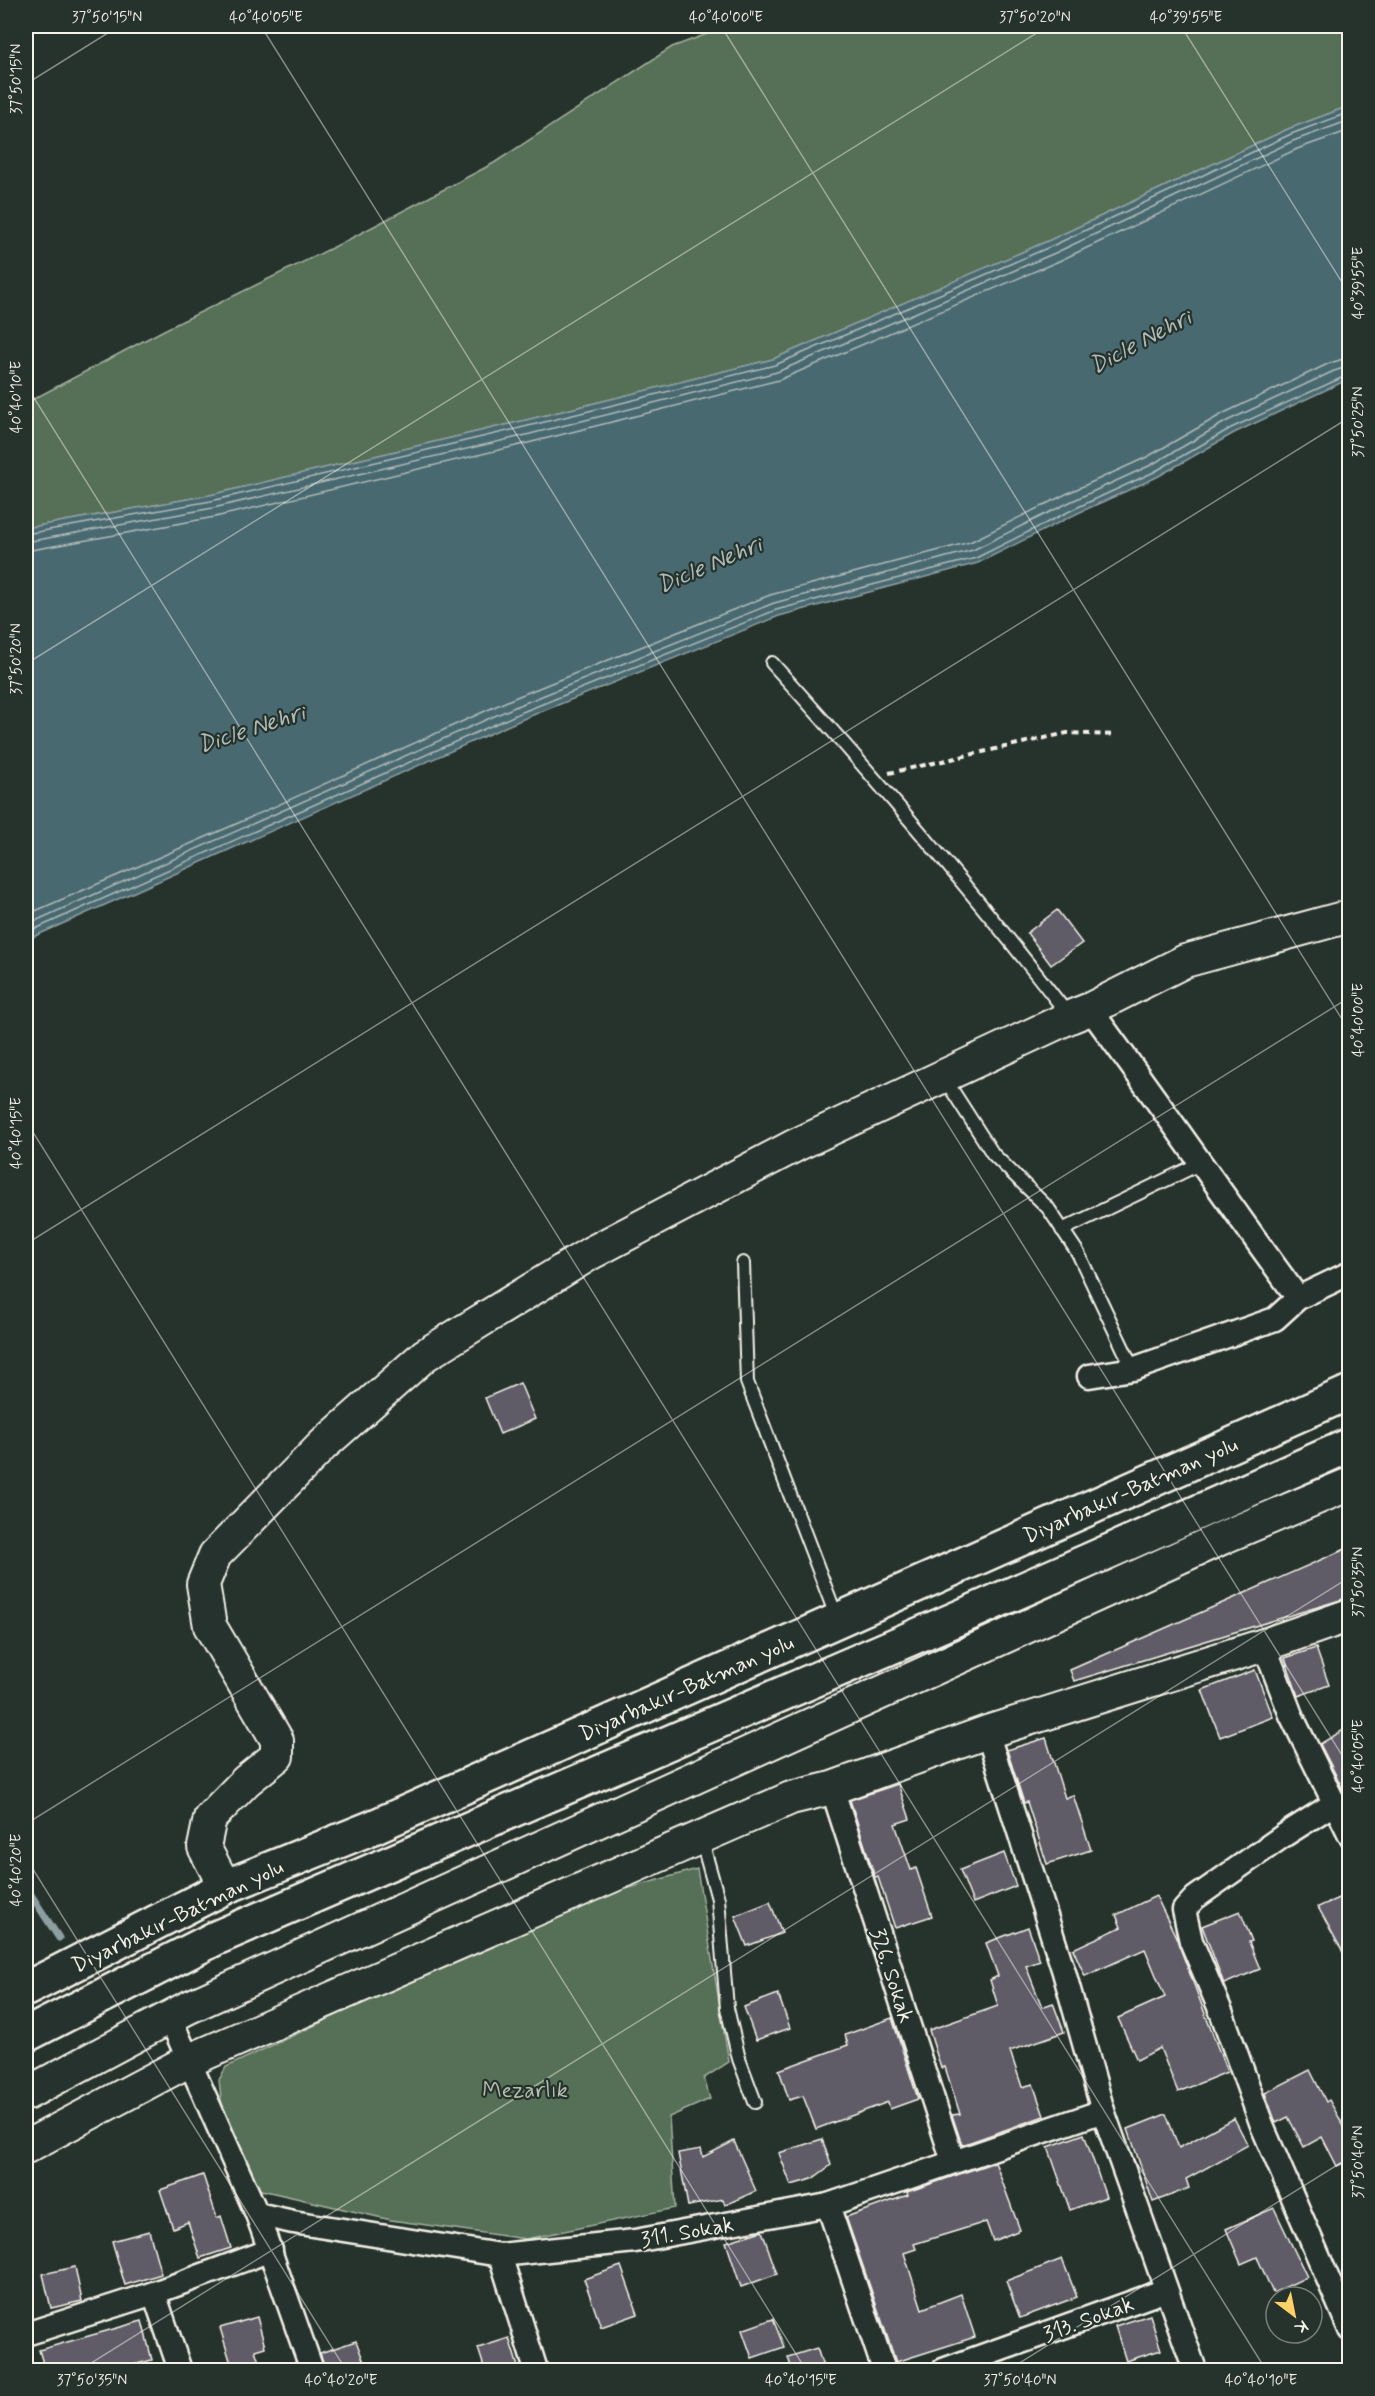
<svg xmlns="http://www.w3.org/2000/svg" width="1375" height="2396" font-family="Mynerve,sans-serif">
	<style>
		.green { fill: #557056; stroke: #a4b09f; stroke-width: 1.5 }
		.water { fill: #4a6971; stroke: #8e9fa1; stroke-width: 1.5 }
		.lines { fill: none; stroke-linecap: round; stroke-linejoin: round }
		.shore { stroke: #b0bbb8; stroke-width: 1.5 }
		.stream { stroke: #8e9fa1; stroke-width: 7 }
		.building { fill: #5e5c67; stroke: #f4f1e8; stroke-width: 1.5 }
		.lane-casing { stroke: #f4f1e8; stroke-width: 16 }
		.street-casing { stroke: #f4f1e8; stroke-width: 27 }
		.secondary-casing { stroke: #f4f1e8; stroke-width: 36 }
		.highway-casing { stroke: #f4f1e8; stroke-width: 38 }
		.path { stroke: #f4f1e8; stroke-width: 4; stroke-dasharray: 6 4.5; stroke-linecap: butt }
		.lane { stroke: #26332d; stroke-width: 12 }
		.street { stroke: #26332d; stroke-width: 22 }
		.secondary { stroke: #26332d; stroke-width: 32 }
		.highway { stroke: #26332d; stroke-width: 33 }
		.ticks { fill: none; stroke: #f4f1e8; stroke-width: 1.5; stroke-opacity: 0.45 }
		.labels { text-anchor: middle; stroke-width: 4.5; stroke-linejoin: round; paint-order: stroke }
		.street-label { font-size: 22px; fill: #f4f1e8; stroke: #26332d }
		.park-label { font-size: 22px; fill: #b4bdae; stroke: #26332d }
		.water-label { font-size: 24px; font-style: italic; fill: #b0bbb8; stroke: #26332d }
		.neatline { fill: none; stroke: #f4f1e8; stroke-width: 2 }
		.ticks-label { font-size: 15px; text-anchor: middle; fill: #f4f1e8 }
	</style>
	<rect width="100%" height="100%" fill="#26332d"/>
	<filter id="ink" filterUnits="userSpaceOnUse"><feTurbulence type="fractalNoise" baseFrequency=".0167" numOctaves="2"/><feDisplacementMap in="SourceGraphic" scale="12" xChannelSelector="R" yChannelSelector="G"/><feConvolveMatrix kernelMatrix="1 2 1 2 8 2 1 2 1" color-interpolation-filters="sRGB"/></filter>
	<g filter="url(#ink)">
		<g class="green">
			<polygon points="729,26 1349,26 1349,106 1288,129 1050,240 773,359 514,423 210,495 26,528 26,403 164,330 342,243 494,163 672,47"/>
			<polygon points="697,1869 729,2062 704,2078 710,2099 669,2117 675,2208 526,2239 391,2220 257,2189 222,2107 219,2080 226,2067 573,1904"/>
		</g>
		<polygon class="water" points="1349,106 1349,379 1234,433 1157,477 1078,513 978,563 779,616 523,719 26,940 26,528 210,495 514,423 773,359 1050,240 1288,129"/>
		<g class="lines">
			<g class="shore">
				<polyline points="26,534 211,501 516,429 775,365 1052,246 1291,134 1350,112"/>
				<polyline points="26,542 213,508 518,437 777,372 1055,253 1293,141 1350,120"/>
				<polyline points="26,551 215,517 520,445 779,380 1059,261 1297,149 1350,130"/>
				<polyline points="26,915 236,824 514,698 770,595 970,542 1068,493 1147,457 1224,413 1330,363 1350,357"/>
				<polyline points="26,925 517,706 774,603 973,550 1072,501 1151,465 1227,421 1334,371 1350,366"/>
				<polyline points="26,933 520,713 776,610 976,558 1076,508 1154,472 1231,428 1350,374"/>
			</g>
			<polyline class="stream" points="26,1887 59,1938"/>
		</g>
		<g class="building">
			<polygon points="1057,910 1082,943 1051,965 1027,933"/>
			<polygon points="520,1383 535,1419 500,1434 485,1398"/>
			<polygon points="1350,1547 1350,1597 1074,1681 1070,1670"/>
			<polygon points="1316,1648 1329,1685 1298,1696 1285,1658"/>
			<polygon points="1255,1670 1273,1717 1220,1737 1202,1690"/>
			<polygon points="1350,1726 1350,1803 1320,1744"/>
			<polygon points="1046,1738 1065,1798 1073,1795 1091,1850 1047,1864 1027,1802 1024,1803 1007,1750"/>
			<polygon points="898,1784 910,1819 895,1824 911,1870 916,1868 932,1916 895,1928 878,1877 875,1877 850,1800"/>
			<polygon points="1004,1853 1016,1886 973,1903 960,1870"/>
			<polygon points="1350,1893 1350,1965 1318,1907"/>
			<polygon points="1156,1896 1176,1937 1227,2072 1178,2092 1160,2048 1137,2060 1118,2018 1165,1997 1145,1949 1085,1976 1073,1949 1121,1927 1116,1915"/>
			<polygon points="770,1902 782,1933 747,1946 735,1916"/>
			<polygon points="1240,1911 1252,1941 1249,1942 1260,1969 1224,1984 1202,1926"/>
			<polygon points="1028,1927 1040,1961 1026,1966 1042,2007 1053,2003 1064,2032 1010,2051 1022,2087 1033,2084 1044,2116 962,2145 952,2115 960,2114 945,2067 941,2068 929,2030 998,2006 990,1980 998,1976 986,1943"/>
			<polygon points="778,1994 790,2028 756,2040 744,2007"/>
			<polygon points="892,2018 918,2099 890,2109 888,2102 816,2129 803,2096 789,2100 779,2070 848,2045 845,2035"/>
			<polygon points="1310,2070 1326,2102 1329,2100 1350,2137 1350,2160 1337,2166 1322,2137 1304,2147 1288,2117 1276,2123 1265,2093"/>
			<polygon points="1166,2114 1179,2148 1234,2118 1248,2145 1186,2179 1189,2188 1153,2202 1128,2129"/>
			<polygon points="1084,2134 1106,2197 1070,2210 1048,2147"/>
			<polygon points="822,2139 831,2165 812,2179 791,2185 779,2153"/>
			<polygon points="734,2141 756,2191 725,2205 723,2199 688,2206 678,2153 701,2149 703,2157"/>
			<polygon points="995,2162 1020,2230 993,2241 986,2222 914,2244 916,2249 904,2253 922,2309 961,2294 975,2337 896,2362 846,2217 908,2195 907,2192"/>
			<polygon points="203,2175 217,2218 221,2216 231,2248 200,2258 188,2222 173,2228 160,2190"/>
			<polygon points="1274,2208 1307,2277 1273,2293 1257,2257 1241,2264 1226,2229"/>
			<polygon points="149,2231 161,2274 125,2285 112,2241"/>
			<polygon points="762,2231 777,2274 741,2287 726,2242"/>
			<polygon points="1062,2259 1077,2297 1020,2318 1006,2281"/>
			<polygon points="621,2266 638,2314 601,2327 584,2279"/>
			<polygon points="75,2267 82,2301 51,2308 43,2274"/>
			<polygon points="1150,2315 1161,2350 1126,2361 1115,2326"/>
			<polygon points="257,2317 265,2347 255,2350 262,2370 233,2370 220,2328"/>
			<polygon points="773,2319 784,2347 752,2358 742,2330"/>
			<polygon points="142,2321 152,2360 114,2370 45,2370 39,2350"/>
			<polygon points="509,2338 519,2370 485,2370 478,2348"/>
			<polygon points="356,2341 367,2370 326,2370 320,2353"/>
			<polygon points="817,2348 824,2370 792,2370 788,2357"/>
		</g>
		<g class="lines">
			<defs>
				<g id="lane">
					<path d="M 772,663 C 875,777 975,894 1069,1016"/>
					<polyline points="943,1076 993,1154 1048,1208 1078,1253 1133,1369"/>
					<polyline points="1062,1230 1201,1163"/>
					<polyline points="743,1263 747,1382 837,1618"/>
					<polyline points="701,1838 718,1899 727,2008 739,2059 755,2102"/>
				</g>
				<g id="street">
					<path d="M 1090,1009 C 1161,1105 1228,1203 1298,1298"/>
					<polyline points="1089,1376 1133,1369 1275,1319 1298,1298 1350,1273"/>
					<polyline points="1264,1645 1291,1715 1350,1835"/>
					<polyline points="987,1732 1064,1972 1103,2111 1195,2370"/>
					<polyline points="832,1788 953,2161"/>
					<polyline points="1335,1803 1283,1836 1195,1898 1184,1910 1191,1941 1222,2014 1263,2128 1350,2330"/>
					<polyline points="170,2018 257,2214 312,2370"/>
					<polyline points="828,2205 884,2370"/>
					<polyline points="257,2214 293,2222 500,2255 635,2241 828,2205 1103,2111"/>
					<polyline points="500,2255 536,2370"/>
					<polyline points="154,2293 180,2370"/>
					<polyline points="26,2334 154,2293 271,2250"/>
					<polyline points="943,2370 1166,2290"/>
				</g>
				<g id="secondary">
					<polyline points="225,1887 204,1847 210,1818 246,1781 277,1756 277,1740 210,1626 203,1584 215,1555 323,1445 425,1355 591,1253 796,1145 1070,1017 1090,1009 1185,961 1350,916"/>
					<polyline points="26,2094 187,2008 1224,1537 1350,1484"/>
					<polyline points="26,2147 188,2061 791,1798 832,1788 987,1732 1264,1645 1350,1615"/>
				</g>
				<g id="highway">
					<polyline points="26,1989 225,1887 371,1828 1350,1392"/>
					<polyline points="26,2035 216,1938 972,1612 1350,1445"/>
				</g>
			</defs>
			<use href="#lane" class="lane-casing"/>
			<use href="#street" class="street-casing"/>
			<use href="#secondary" class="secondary-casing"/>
			<use href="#highway" class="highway-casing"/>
			<polyline class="path" points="889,773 1067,733 1115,735"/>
			<use href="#lane" class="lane"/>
			<use href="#street" class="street"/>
			<use href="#secondary" class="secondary"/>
			<use href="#highway" class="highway"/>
		</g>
	</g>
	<path class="ticks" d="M 261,26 L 1350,1768M 721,26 L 1350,1032M 1181,26 L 1350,295M 26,84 L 119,26M 26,385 L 1266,2370M 26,664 L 1048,26M 26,1121 L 806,2370M 26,1244 L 1350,417M 26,1824 L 1350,997M 26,1858 L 346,2370M 80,2370 L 1350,1577M 1008,2370 L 1350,2157"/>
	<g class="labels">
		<g class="street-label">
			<text transform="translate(1130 1489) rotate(-24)" y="8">Diyarbakır-Batman yolu</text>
			<text transform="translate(686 1687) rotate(-24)" y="8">Diyarbakır-Batman yolu</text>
			<text transform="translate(177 1915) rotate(-26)" y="8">Diyarbakır-Batman yolu</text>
			<text transform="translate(893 1975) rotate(72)" y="8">326. Sokak</text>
			<text transform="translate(687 2231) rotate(-10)" y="8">311. Sokak</text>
			<text transform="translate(1088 2318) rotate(-20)" y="8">313. Sokak</text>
		</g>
		<g class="park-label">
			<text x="525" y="2097">Mezarlık</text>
		</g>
		<g class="water-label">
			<text transform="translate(1140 341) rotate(-28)" y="8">Dicle Nehri</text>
			<text transform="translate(709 564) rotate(-23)" y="8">Dicle Nehri</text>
			<text transform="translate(251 728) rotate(-18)" y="8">Dicle Nehri</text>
		</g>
	</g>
	<rect width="1375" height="2396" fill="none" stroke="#26332d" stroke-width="66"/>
	<g transform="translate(1294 2315) rotate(148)"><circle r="28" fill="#26332d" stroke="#787f78" stroke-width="1.5"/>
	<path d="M0-4.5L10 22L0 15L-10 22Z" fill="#ffd166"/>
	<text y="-9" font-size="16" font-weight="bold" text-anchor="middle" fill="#f4f1e8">K</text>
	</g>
	<rect x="33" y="33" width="1309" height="2330" class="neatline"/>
	<g class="ticks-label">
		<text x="107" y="22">37°50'15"N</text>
		<text x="266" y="22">40°40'05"E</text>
		<text x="726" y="22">40°40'00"E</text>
		<text x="1035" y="22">37°50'20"N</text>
		<text x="1186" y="22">40°39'55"E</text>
		<text transform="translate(16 79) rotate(-90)" y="5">37°50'15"N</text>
		<text transform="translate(1358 283) rotate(-90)" y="5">40°39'55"E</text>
		<text transform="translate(16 397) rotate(-90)" y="5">40°40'10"E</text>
		<text transform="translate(1358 422) rotate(-90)" y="5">37°50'25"N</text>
		<text transform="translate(16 659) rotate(-90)" y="5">37°50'20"N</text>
		<text transform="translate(1358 1020) rotate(-90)" y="5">40°40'00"E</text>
		<text transform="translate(16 1133) rotate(-90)" y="5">40°40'15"E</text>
		<text transform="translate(1358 1582) rotate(-90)" y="5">37°50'35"N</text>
		<text transform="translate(1358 1756) rotate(-90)" y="5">40°40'05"E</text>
		<text transform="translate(16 1870) rotate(-90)" y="5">40°40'20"E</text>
		<text transform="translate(1358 2162) rotate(-90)" y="5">37°50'40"N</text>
		<text x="92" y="2385">37°50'35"N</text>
		<text x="341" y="2385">40°40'20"E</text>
		<text x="801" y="2385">40°40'15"E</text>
		<text x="1020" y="2385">37°50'40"N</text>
		<text x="1261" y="2385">40°40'10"E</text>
	</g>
</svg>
